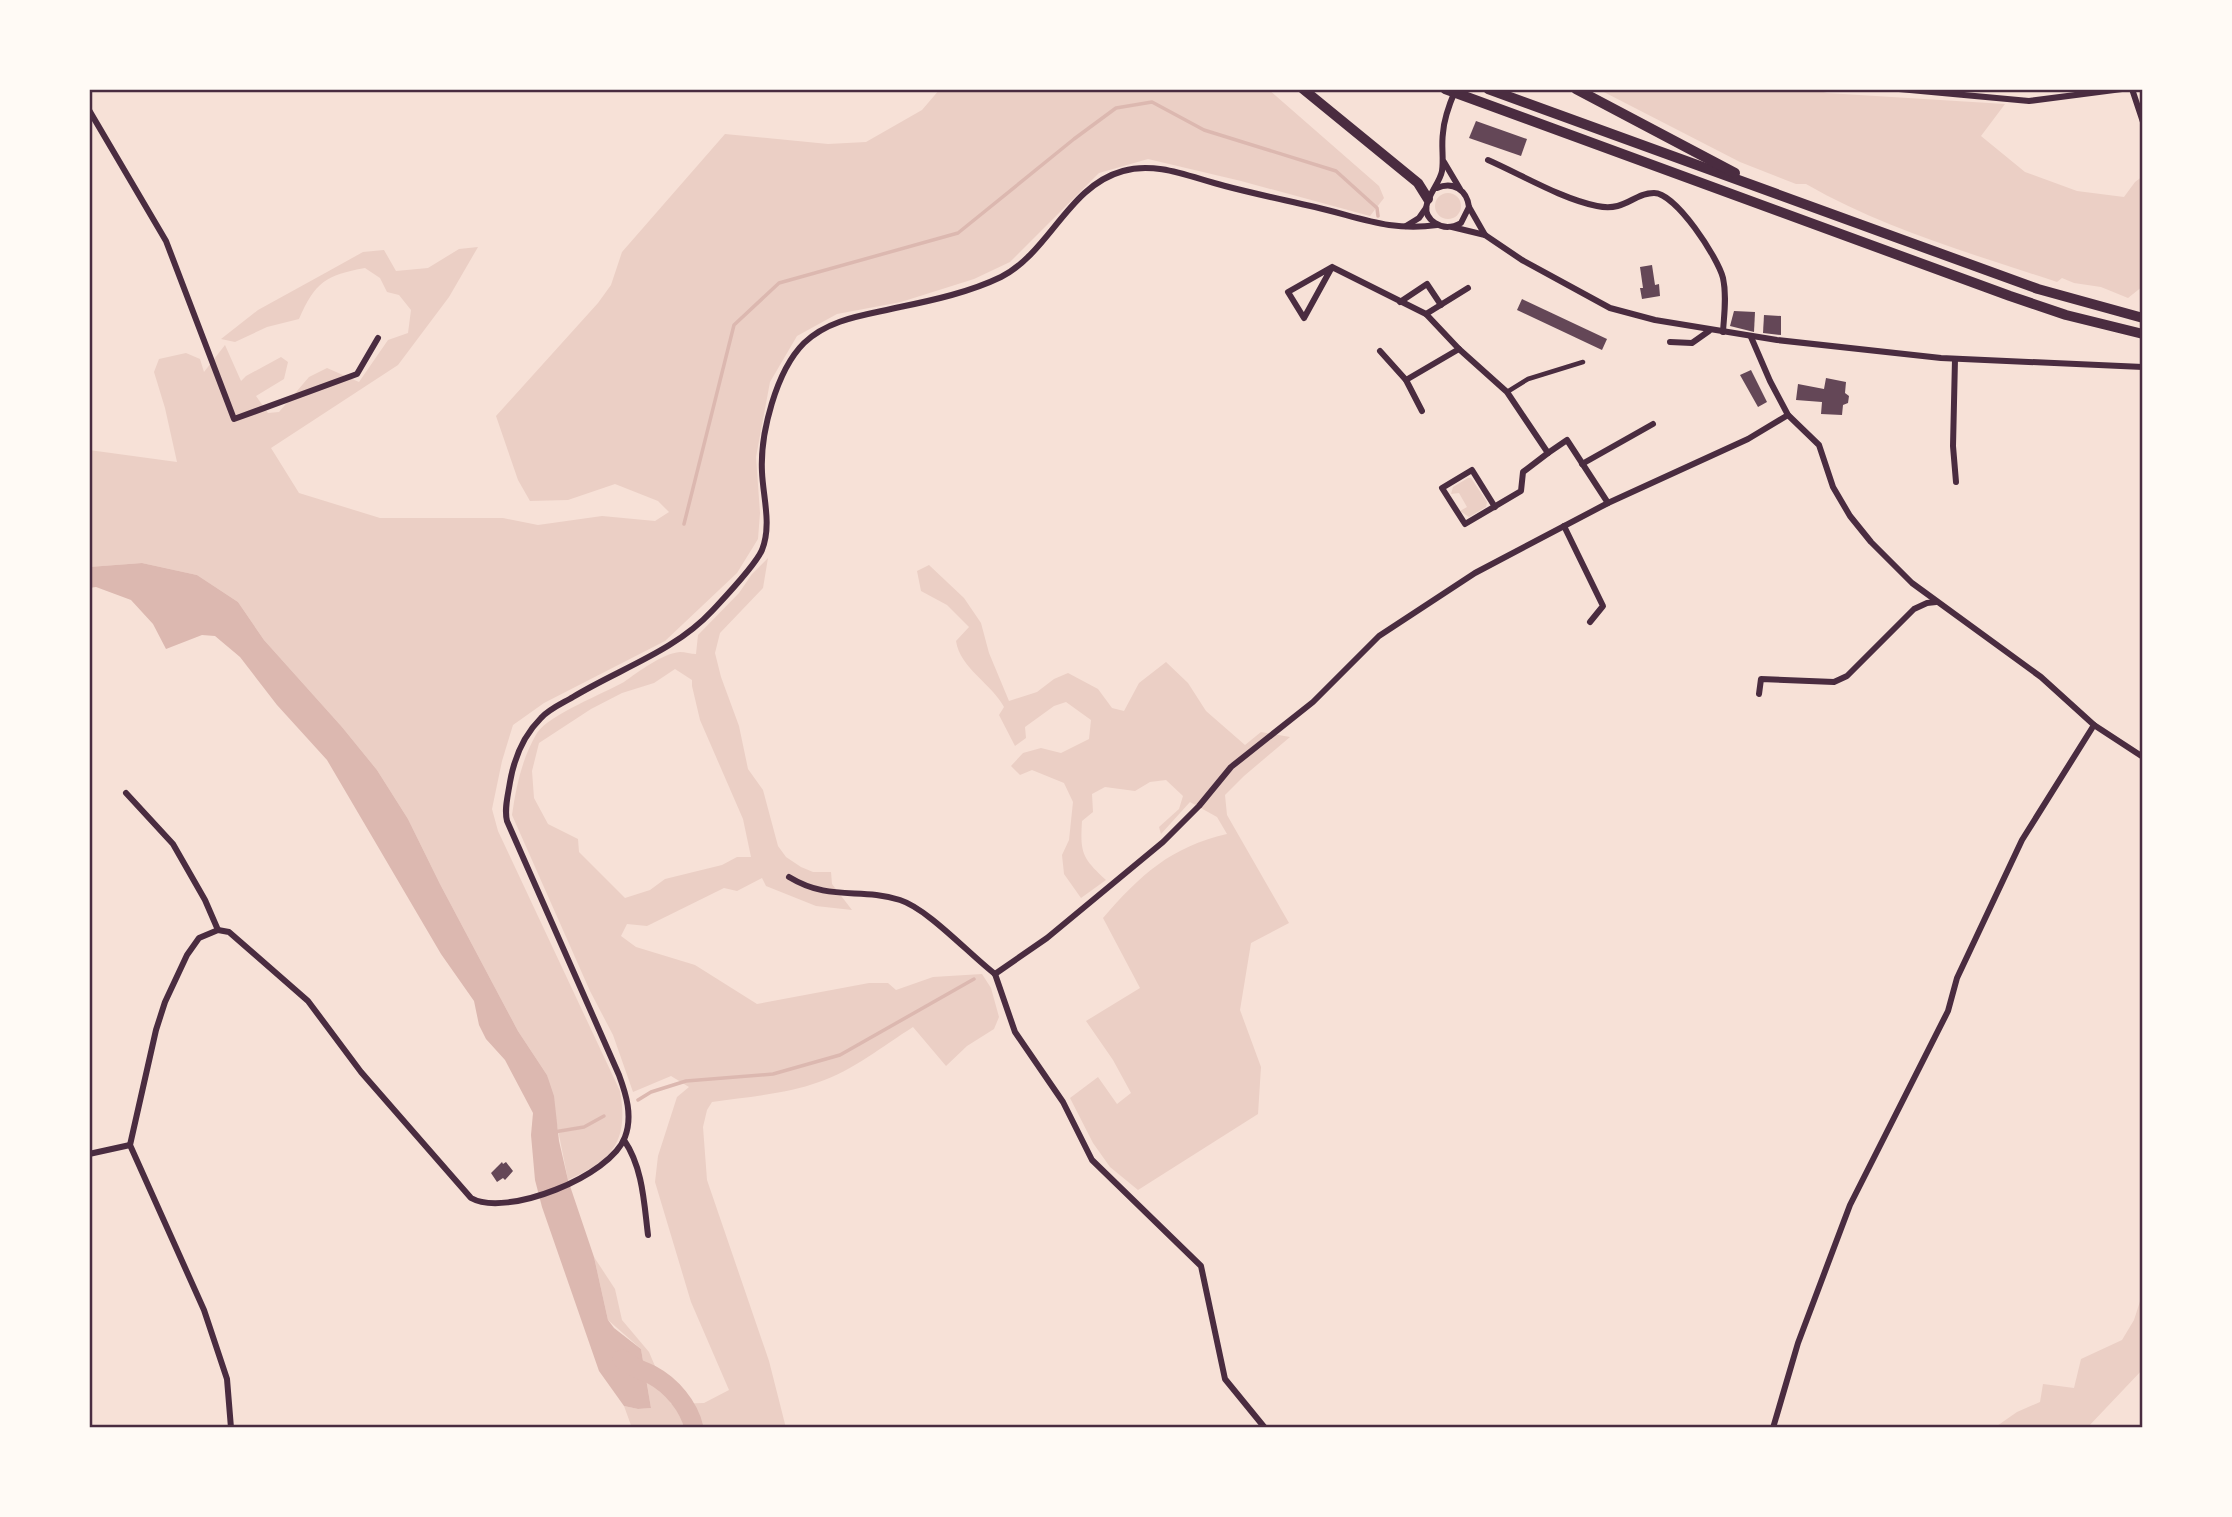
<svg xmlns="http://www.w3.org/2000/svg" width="2232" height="1517" font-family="'Fira Sans',sans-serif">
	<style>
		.green { fill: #ebcfc5; fill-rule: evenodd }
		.water { fill: #dcb8b0 }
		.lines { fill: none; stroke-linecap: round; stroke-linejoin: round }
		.stream { stroke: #dcb8b0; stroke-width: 3.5 }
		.river { stroke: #dcb8b0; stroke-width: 19 }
		.building { fill: #644757 }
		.pedestrian { stroke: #4a2c40; stroke-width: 4.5 }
		.minor { stroke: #4a2c40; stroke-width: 6 }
		.trunk { stroke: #4a2c40; stroke-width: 10 }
		.neatline { fill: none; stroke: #4a2c40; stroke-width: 2.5 }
	</style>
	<rect width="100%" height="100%" fill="#f7e1d7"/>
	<g class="green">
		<path d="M 940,89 L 1268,89 L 1379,186 L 1384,198 L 1370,216 L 1241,181 L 1148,159 L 1099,173 L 1010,262 L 974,279 L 901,302 L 837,314 L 797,336 L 770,382 L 756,457 L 760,513 L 758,539 L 737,573 L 665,641 L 544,703 L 513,725 L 502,761 L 492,809 L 498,831 L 620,1091 C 629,1141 613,1160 568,1180 L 547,1075 L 518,1031 L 440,884 L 408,819 L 377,770 L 342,727 L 264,640 L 238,602 L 197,575 L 142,563 L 89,567 L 89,450 L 177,462 L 165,408 L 154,372 L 159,359 L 186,353 L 200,359 L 204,372 L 225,345 L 241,381 L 246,376 L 281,357 L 288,362 L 284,379 L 256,396 L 268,413 L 279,412 L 309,377 L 327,368 L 359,382 L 388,340 L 408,333 L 411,310 L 399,295 L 387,292 L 380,278 L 365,268 C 326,275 315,282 299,319 L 267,327 L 235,342 L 221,339 L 258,310 L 327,272 L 363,252 L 384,250 L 396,271 L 428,268 L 459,249 L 478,247 L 449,297 L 398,365 L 271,448 L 299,493 L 380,518 L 503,518 L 538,525 L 602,516 L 655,521 L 669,512 L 658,501 L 615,484 L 568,500 L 530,501 L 518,480 L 496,416 L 598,303 L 611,285 L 622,252 L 725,134 L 828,144 L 866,142 L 922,110 Z"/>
		<path d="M 1598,89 L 1813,89 L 1827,93 L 2005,104 L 1981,136 L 2025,172 L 2077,191 L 2124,197 L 2135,182 L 2143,176 L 2143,286 L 2128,298 L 2101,287 L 2074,283 L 2062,278 L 2057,282 C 1973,254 1884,229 1806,184 L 1796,184 L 1740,162 Z"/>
		<circle cx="1448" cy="206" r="13"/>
		<polygon points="1468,478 1471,478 1487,502 1486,507 1469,517 1460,511 1467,507 1459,493 1451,494 1453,487"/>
		<path d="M 768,558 L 763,588 L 720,633 L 715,653 L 721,677 L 739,726 L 748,769 L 763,790 L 778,846 L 786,857 L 801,867 L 813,872 L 831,872 L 832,884 L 852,910 L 816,906 L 766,886 L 762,878 L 737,891 L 724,888 L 647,926 L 627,924 L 621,936 L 636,947 L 695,965 L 757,1004 L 869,983 L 888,983 L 896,990 L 933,977 L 982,974 L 991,988 L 999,1017 L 994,1029 L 967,1046 L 946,1066 L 913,1027 C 883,1046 852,1071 819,1082 C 786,1094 747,1097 712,1102 L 707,1110 L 703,1127 L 707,1180 L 769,1361 L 786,1428 L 632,1428 L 624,1406 L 638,1409 L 651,1408 L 641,1349 L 608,1320 L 594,1257 L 615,1289 L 622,1320 L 649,1352 L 671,1404 L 704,1403 L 729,1390 L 691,1302 L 655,1182 L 658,1156 L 677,1097 L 689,1087 L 671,1076 L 633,1092 L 613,1035 L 590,991 L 512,815 C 516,787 522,758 537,733 C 550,714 603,694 624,682 C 638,672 663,653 680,652 C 685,652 691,654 696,654 L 698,635 L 739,593 L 752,574 ZM 675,669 L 692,680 L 692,686 L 700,720 L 743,819 L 751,857 L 737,857 L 722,865 L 665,879 L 650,890 L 625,898 L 579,852 L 578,839 L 548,824 L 534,798 L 532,771 L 539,743 L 591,709 L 622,693 L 654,683 Z"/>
		<path d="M 929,565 L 964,598 L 981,623 L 989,653 L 1009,701 L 1037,692 L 1054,679 L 1068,673 L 1098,689 L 1112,708 L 1124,711 L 1139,683 L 1166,662 L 1188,683 L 1206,711 L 1245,745 L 1261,732 L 1290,737 L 1244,776 L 1225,795 L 1227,815 L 1289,923 L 1251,943 L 1240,1010 L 1261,1067 L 1258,1114 L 1138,1190 L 1110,1167 L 1093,1143 L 1070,1098 L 1098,1077 L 1117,1104 L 1131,1093 L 1113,1060 L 1086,1021 L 1140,988 L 1103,918 C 1141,874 1171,847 1227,834 L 1217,817 L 1190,802 L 1161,834 L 1159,827 L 1179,809 L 1183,796 L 1166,780 L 1150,782 L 1135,791 L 1105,787 L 1092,794 L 1093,812 L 1082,821 C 1080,853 1082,858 1106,880 L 1081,898 L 1064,874 L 1062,855 L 1069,840 L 1073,802 L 1064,783 L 1032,770 L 1020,775 L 1011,766 L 1023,753 L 1041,748 L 1061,753 L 1089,739 L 1091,720 L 1066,702 L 1054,706 L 1025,727 L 1026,738 L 1015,746 L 999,715 L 1004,707 C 992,684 960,668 956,641 L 969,627 L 947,605 L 921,591 L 917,571 Z"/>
		<polygon points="2143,1292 2143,1369 2087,1428 1994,1428 2017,1412 2040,1402 2043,1384 2074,1388 2081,1359 2122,1340 2134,1320"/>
	</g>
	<polygon class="water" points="142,563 197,575 238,602 264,640 342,727 377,770 408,819 440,884 518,1031 547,1075 554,1096 559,1141 568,1180 594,1257 608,1320 614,1328 641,1349 651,1408 638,1409 624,1406 599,1371 542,1207 535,1180 531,1135 533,1113 505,1060 486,1039 479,1025 474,1001 441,954 327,760 277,705 240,657 215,636 202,635 166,649 153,624 131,600 96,587 89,588 89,567"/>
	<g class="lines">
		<g class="stream">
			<polyline points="684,524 734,325 779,283 958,233 1074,139 1116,108 1152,102 1204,130 1336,171 1377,208 1378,216"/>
			<polyline points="638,1100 651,1092 686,1081 773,1074 840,1055 974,979"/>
			<polyline points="554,1132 584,1127 604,1116"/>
		</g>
		<path class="river" d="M 622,1359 C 630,1367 642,1370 652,1375 C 671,1385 689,1406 694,1428"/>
	</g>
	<g class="building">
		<polygon points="1476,121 1527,139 1521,156 1469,138"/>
		<polygon points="1652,265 1655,285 1659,284 1660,296 1642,299 1640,288 1643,288 1640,267"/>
		<polygon points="1522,299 1607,339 1602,350 1517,310"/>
		<polygon points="1734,311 1755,312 1754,332 1730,326"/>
		<polygon points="1764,315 1781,316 1781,335 1763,333"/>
		<polygon points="1751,370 1767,402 1758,407 1740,375"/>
		<polygon points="1826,378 1846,382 1845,393 1849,396 1848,403 1843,405 1842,415 1821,414 1822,402 1796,400 1798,384 1824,389"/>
		<polygon points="502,1162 503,1164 506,1162 513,1171 505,1180 503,1178 497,1182 491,1173"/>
	</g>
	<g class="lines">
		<polyline class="pedestrian" points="1507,392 1528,379 1583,362"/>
		<g class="minor">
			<polyline points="1899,89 2029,101 2122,89"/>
			<polyline points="2132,89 2143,122"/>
			<polyline points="89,110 166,241 234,419 357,374 378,338"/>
			<path d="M 1488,160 C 1522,175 1562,199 1597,206 C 1626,212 1633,193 1654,193 C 1676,193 1718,258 1723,278 C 1727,296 1724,315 1723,332"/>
			<polyline points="1444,162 1460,189"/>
			<path d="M 1437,188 C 1453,181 1467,190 1469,207 L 1461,223 C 1452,228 1444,229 1435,223 C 1413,208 1439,188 1442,171 C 1444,158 1441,146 1443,133 C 1444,118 1449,105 1455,91"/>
			<polyline points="1469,207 1485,235 1522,260 1610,308 1655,320 1777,340 1941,358 2143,367"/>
			<polyline points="1406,226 1419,218 1426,208"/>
			<polyline points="1452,227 1485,235"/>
			<polyline points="1332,267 1288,292 1304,318 1332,267 1426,314 1459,349 1507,392 1548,453 1567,440 1608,503"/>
			<polyline points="1400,302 1427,284 1441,305"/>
			<polyline points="1426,314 1468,288"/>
			<polyline points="1751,337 1770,381 1788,415 1819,445 1833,487 1850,516 1871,542 1912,583 2041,677 2094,725 2143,757"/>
			<polyline points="1670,342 1692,343 1709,331"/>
			<polyline points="1380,351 1406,380 1422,411"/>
			<polyline points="1955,359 1953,446 1956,482"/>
			<polyline points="1406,380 1459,349"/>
			<polyline points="1582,464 1653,424"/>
			<polyline points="1495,507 1472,470 1442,488 1465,524 1521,491 1523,472 1548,453"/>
			<polyline points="1564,526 1603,606 1590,622"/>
			<polyline points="1759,694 1761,679 1834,682 1847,676 1914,609 1927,603 1936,602"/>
			<polyline points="126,793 173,844 205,900 218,930"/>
			<path d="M 789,877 C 830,902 860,887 900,900 C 928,909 969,954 995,974"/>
			<polyline points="995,974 1047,938 1163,842 1199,806 1231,767 1313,702 1379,636 1475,573 1608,503 1748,439 1788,415"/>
			<polyline points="995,974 1015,1032 1063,1102 1092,1160 1201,1266 1225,1379 1265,1428"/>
			<path d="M 624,1140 C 643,1168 644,1203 648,1235"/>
			<polyline points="89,1154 130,1145"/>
			<path d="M 231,1428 L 227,1379 L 204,1310 L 130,1145 L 156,1030 L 165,1002 L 187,955 L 199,938 L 218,930 L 229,932 L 308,1001 L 361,1072 L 471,1198 C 506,1218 611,1176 625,1137 C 633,1116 626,1094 619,1075 L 507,821 C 504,809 508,795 510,782 C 514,759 523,736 541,718 C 549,709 563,703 573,697 C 619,669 675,651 712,611 C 725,597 755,566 762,550 C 772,525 763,497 762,472 C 760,434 776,371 804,343 C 830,318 867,315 900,307 C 934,300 970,292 1001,277 C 1050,252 1068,186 1123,171 C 1157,161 1192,178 1225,186 C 1255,194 1285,200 1315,207 C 1359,217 1390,232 1437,225"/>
			<polyline points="1773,1428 1798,1343 1850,1205 1948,1011 1957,978 2022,840 2094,725"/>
		</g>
		<g class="trunk">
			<polyline points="1303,89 1418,183 1428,199"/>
			<polyline points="1445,89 2010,296 2066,315 2143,334"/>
			<polyline points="1488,89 2038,289 2143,318"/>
			<polyline points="1576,89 1735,173"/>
		</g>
	</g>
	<rect width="2232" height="1517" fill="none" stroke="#fffaf5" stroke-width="182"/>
	<rect x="91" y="91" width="2050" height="1335" class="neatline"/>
</svg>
